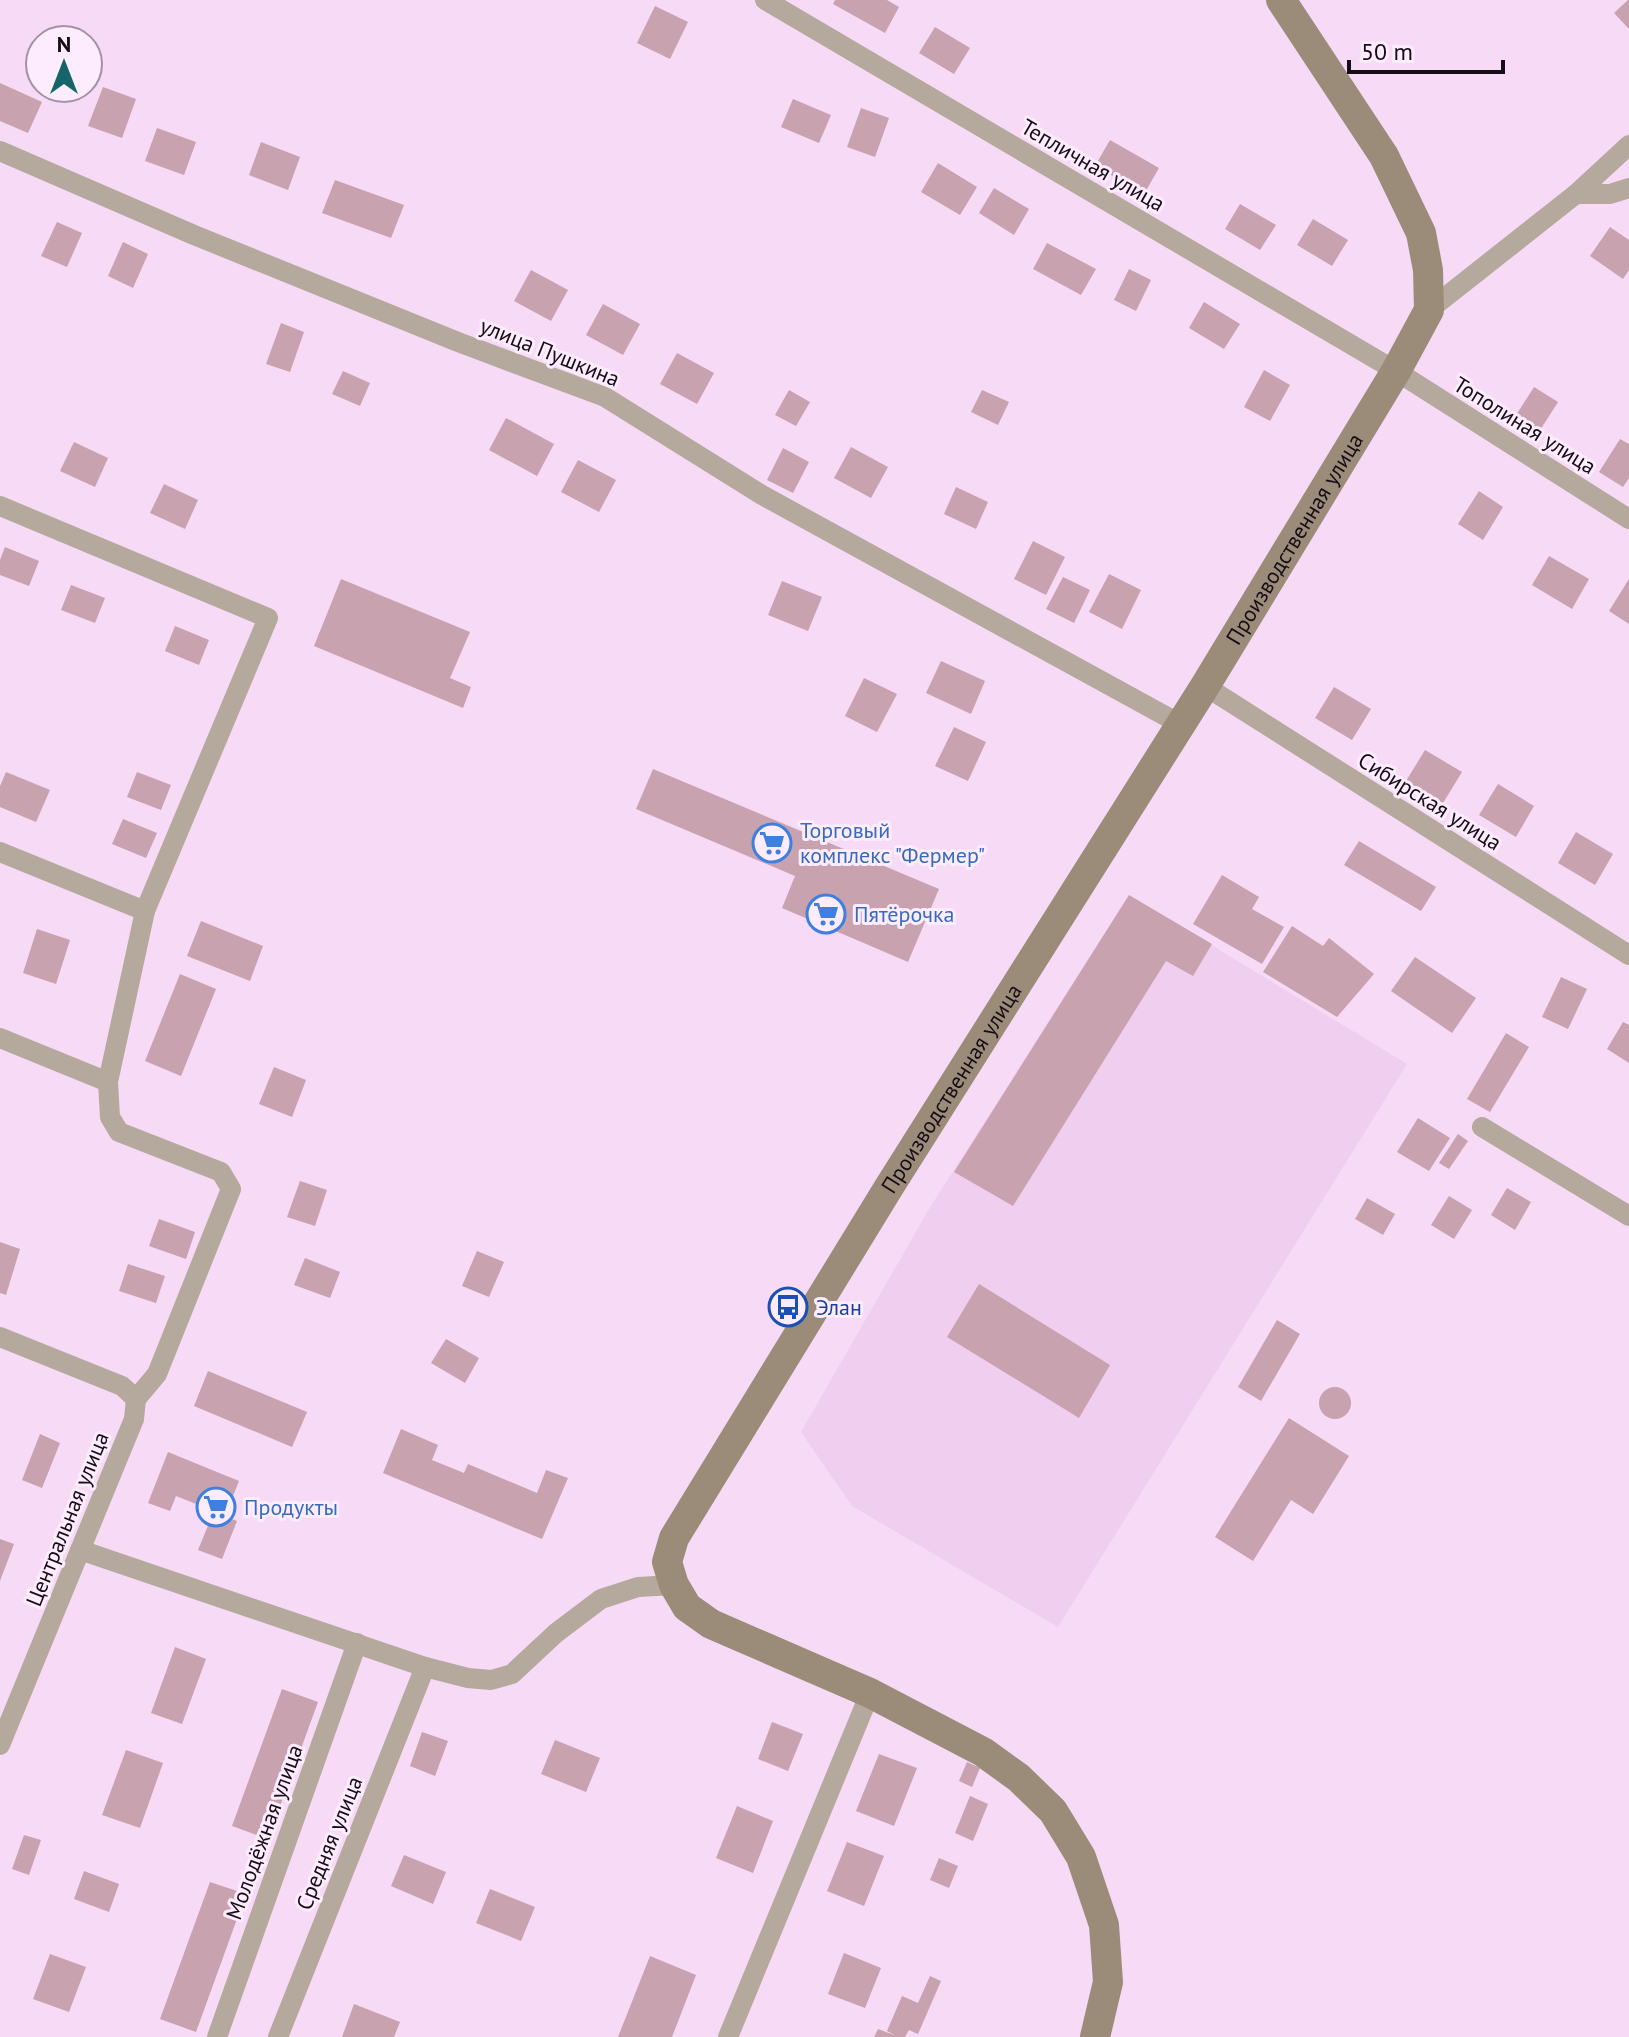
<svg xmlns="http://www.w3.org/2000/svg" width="1629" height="2037" font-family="'PT Sans',sans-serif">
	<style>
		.built { fill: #f0cef0 }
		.building { fill: #c8a2ae }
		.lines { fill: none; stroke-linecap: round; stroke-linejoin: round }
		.street { stroke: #b4a99c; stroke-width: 20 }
		.secondary { stroke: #9b8c79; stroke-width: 30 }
		.labels { text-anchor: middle; stroke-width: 6; stroke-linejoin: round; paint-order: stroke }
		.street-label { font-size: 22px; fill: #170d17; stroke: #fdecfd }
		.shop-label { font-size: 22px; fill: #366cbe; stroke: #fdecfd; text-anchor: start }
		.transit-label { font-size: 22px; fill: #164399; stroke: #fdecfd; text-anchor: start }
	</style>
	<rect width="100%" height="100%" fill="#f6daf6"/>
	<polygon class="built" points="1129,895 1407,1064 1058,1627 852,1506 801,1432 929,1209"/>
	<g class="building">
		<polygon points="835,0 887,0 899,7 885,33 833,4"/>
		<polygon points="1628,0 1629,0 1629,29 1614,13"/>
		<polygon points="655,6 688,22 670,59 637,43"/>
		<polygon points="935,27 970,48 954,74 919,53"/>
		<polygon points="0,83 42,102 28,133 0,121"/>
		<polygon points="103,87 136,99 122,138 88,126"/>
		<polygon points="793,99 831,115 819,143 781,127"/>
		<polygon points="861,108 889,118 875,157 847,147"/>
		<polygon points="157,128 196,142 184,175 145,161"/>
		<polygon points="1110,140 1159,168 1144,194 1095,166"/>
		<polygon points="261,142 300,157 288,190 249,175"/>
		<polygon points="938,163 977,187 960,215 921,192"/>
		<polygon points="335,180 404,205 391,238 322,213"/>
		<polygon points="994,188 1029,209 1014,235 979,213"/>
		<polygon points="1240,204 1276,225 1260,250 1225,229"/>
		<polygon points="1313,219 1348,240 1332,266 1297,245"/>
		<polygon points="57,222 82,233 67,267 41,256"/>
		<polygon points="1610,227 1629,240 1629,270 1623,279 1590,256"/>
		<polygon points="123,242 148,254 133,288 108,276"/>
		<polygon points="1047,243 1096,269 1081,295 1033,269"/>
		<polygon points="1129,269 1151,280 1136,311 1114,300"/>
		<polygon points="531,270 568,290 551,321 514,301"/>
		<polygon points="1204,302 1240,324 1224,349 1189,328"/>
		<polygon points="603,304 640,324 623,355 586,335"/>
		<polygon points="281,323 304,332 290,372 266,364"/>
		<polygon points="677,353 714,373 697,404 660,384"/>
		<polygon points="1264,370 1290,385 1270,421 1244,407"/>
		<polygon points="343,371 370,383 360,406 332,394"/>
		<polygon points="1534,387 1558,402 1537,435 1513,420"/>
		<polygon points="789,390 810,402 796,426 775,415"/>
		<polygon points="982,390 1009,402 998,425 971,412"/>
		<polygon points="506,418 554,444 537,476 489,450"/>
		<polygon points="1620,439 1629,444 1629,478 1623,487 1599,472"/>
		<polygon points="74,442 108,458 95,487 60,471"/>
		<polygon points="851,447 888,467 871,498 834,478"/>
		<polygon points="783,448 809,462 793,493 767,480"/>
		<polygon points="578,460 616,480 599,512 561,492"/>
		<polygon points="164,484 198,500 185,529 150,513"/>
		<polygon points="956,487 988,502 976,529 944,514"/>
		<polygon points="1479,491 1503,507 1483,540 1458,524"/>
		<polygon points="1033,541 1065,557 1046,595 1014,579"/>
		<polygon points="5,547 39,561 29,586 0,575 0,560"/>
		<polygon points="1549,556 1589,579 1572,609 1532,585"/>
		<polygon points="1109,574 1141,590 1122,629 1089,612"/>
		<polygon points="1063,577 1090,590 1074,623 1046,609"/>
		<polygon points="341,579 470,632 450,678 471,687 463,708 314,646"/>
		<polygon points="1629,579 1629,624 1609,611"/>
		<polygon points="782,581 822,597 808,631 768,615"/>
		<polygon points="71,585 105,598 95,623 61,610"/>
		<polygon points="175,626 209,640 199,665 165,651"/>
		<polygon points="941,661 985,681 971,714 926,693"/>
		<polygon points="864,678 897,694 877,732 845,716"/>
		<polygon points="1334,687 1371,709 1352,740 1315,718"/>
		<polygon points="954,727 986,742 968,781 935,766"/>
		<polygon points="1425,750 1462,772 1443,803 1406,781"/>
		<polygon points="653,769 939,889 908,962 782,908 795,876 636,809"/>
		<polygon points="6,772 50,790 36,822 0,807 0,786"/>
		<polygon points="137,772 171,785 161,810 127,797"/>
		<polygon points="1498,784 1534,806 1516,837 1479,815"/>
		<polygon points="123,819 157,833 146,858 112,844"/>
		<polygon points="1576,832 1613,854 1595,885 1558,863"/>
		<polygon points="1359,841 1436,887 1421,911 1344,865"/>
		<polygon points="1222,875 1259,897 1252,909 1284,927 1262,964 1193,924"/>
		<polygon points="1129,895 1212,944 1193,976 1166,961 1013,1206 954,1172"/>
		<polygon points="201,921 263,946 250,981 187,956"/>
		<polygon points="1292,926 1323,946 1329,938 1374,974 1337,1017 1263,972"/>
		<polygon points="37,929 70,940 56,984 23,973"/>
		<polygon points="1415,957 1476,998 1452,1033 1391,991"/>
		<polygon points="180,974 216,989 181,1076 145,1061"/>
		<polygon points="1561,977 1587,989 1568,1029 1542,1017"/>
		<polygon points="1623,1022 1629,1025 1629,1063 1607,1049"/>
		<polygon points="1506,1033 1529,1047 1490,1112 1467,1099"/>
		<polygon points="274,1067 306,1080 292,1117 259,1104"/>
		<polygon points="1418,1118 1450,1138 1429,1171 1397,1152"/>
		<polygon points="1458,1134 1468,1141 1449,1169 1439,1163"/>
		<polygon points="300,1181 327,1190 315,1226 287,1217"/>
		<polygon points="1507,1188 1531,1202 1515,1230 1491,1215"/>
		<polygon points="1449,1196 1472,1210 1454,1239 1431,1225"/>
		<polygon points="1367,1198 1395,1214 1383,1235 1355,1219"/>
		<polygon points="159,1219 195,1232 186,1259 149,1246"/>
		<polygon points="0,1242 20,1249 6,1295 0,1293"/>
		<polygon points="477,1251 504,1262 489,1297 462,1286"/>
		<polygon points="305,1258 340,1272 330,1298 294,1285"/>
		<polygon points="128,1264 165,1276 156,1303 119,1291"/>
		<polygon points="979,1284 1110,1365 1079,1418 947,1337"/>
		<polygon points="1277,1320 1300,1334 1261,1401 1238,1387"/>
		<polygon points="446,1339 479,1358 465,1383 431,1363"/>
		<polygon points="208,1371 307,1412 292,1447 194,1406"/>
		<circle cx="1335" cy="1403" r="16"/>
		<polygon points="1289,1418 1349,1456 1313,1514 1291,1500 1253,1561 1215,1537"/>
		<polygon points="401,1429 438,1445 432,1460 464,1473 468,1464 537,1493 546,1470 568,1478 542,1539 383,1473"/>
		<polygon points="40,1434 60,1443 42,1488 22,1480"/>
		<polygon points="168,1452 239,1481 225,1516 237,1521 222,1559 198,1550 214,1511 176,1496 170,1511 148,1503"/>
		<polygon points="0,1539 14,1544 0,1581"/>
		<polygon points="175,1647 206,1659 182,1724 151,1713"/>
		<polygon points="282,1689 318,1702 268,1839 232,1826"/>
		<polygon points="772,1722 803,1734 788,1771 758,1759"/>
		<polygon points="422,1732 448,1741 435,1776 410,1766"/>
		<polygon points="555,1740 600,1758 586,1792 541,1774"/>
		<polygon points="126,1750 163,1763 140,1828 102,1815"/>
		<polygon points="879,1754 917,1768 894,1826 856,1811"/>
		<polygon points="967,1762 980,1768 972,1787 959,1781"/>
		<polygon points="970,1796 988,1804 973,1841 955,1833"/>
		<polygon points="737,1806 773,1821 753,1873 716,1858"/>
		<polygon points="24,1835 41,1840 29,1875 12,1869"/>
		<polygon points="847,1842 884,1856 864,1906 827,1891"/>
		<polygon points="404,1855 446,1872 433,1904 391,1886"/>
		<polygon points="939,1858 958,1866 949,1888 930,1880"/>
		<polygon points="84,1871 119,1884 109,1912 74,1899"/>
		<polygon points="210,1882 246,1894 196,2032 160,2019"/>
		<polygon points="490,1889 535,1907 521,1941 476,1923"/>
		<polygon points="844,1953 881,1968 865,2008 828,1994"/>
		<polygon points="50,1954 86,1967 69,2012 33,1999"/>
		<polygon points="650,1956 696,1975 672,2037 618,2037"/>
		<polygon points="930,1976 941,1981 918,2034 909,2030 905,2037 874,2037 878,2029 894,2035 887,2031 902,1996 918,2003"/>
		<polygon points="354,2004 400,2022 394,2037 342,2037"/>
	</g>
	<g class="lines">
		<g class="street">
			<polyline points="765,0 1396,371 1629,519"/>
			<polyline points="0,151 194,235 458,342 605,397 762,495 1180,724"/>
			<polyline points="1576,194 1610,194 1629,188"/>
			<polyline points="1429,310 1576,194 1629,145"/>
			<polyline points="0,506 268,618 145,911 108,1082 110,1117 119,1132 221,1172 231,1189 157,1374 136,1399"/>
			<polyline points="1205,686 1629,955"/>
			<polyline points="0,852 145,911"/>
			<polyline points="0,1038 108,1082"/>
			<polyline points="1482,1127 1629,1216"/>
			<polyline points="0,1337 122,1386 136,1399"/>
			<polyline points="80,1550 425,1667 468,1678 491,1680 512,1674 556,1633 601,1599 638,1587 674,1585"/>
			<polyline points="0,1745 134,1419 136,1399"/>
			<polyline points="217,2037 357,1643"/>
			<polyline points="278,2037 425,1667"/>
			<polyline points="728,2037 870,1693"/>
		</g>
		<path class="secondary" id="s1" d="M 1095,2037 L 1108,1982 L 1104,1925 L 1081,1857 L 1053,1811 L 1019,1778 L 983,1752 L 870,1693 L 711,1624 L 687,1607 L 674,1585 L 667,1562 L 674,1538 L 889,1187 L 1205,686 L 1396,371 L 1429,310 L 1428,270 L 1421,233 L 1384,156 L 1281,0"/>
	</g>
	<defs>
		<symbol id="supermarket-ring" viewBox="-11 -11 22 22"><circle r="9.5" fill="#fdecfd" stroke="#3f7fe0" stroke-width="1.5"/><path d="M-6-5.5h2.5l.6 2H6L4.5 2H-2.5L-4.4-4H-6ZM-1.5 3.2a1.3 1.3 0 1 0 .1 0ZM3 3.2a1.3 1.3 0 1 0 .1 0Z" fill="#3f7fe0"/></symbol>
		<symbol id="bus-ring" viewBox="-11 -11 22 22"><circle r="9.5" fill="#fdecfd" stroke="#1a4fb4" stroke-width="1.5"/><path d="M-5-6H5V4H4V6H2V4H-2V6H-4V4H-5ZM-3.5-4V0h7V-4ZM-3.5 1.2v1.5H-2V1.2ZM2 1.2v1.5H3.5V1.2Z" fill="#1a4fb4"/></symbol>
	</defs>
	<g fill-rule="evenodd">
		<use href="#supermarket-ring" x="750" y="821" width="44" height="44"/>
		<use href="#supermarket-ring" x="804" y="892" width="44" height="44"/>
		<use href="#bus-ring" x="766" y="1285" width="44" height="44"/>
		<use href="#supermarket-ring" x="194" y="1485" width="44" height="44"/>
	</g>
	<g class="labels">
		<g class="street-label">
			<text transform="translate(1093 165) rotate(30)" y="8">Тепличная улица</text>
			<text transform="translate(550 352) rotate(22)" y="8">улица Пушкина</text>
			<text transform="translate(1525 425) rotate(32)" y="8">Тополиная улица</text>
			<text dy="8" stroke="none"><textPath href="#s1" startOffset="1912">Производственная улица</textPath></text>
			<text transform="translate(1430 801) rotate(32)" y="8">Сибирская улица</text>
			<text dy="8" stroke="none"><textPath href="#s1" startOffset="1264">Производственная улица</textPath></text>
			<text transform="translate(67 1519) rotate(-68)" y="8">Центральная улица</text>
			<text transform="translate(264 1832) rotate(-70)" y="8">Молодёжная улица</text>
			<text transform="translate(329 1843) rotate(-68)" y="8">Средняя улица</text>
		</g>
		<g class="shop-label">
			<text x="800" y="838">Торговый<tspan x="800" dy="25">комплекс "Фермер"</tspan></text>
			<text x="854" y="922">Пятёрочка</text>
			<text x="244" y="1515">Продукты</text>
		</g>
		<g class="transit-label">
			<text x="816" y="1315">Элан</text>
		</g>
	</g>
	<g transform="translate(64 64)"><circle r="38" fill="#fdecfd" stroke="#a193a1" stroke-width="2"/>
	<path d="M0-6L14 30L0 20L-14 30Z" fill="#15646a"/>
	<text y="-12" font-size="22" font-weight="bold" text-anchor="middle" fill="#170d17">N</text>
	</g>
	<path d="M1349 60v12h154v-12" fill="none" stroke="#170d17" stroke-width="4"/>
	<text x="1361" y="60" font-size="24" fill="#170d17" stroke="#fdecfd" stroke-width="6" paint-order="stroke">50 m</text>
</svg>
